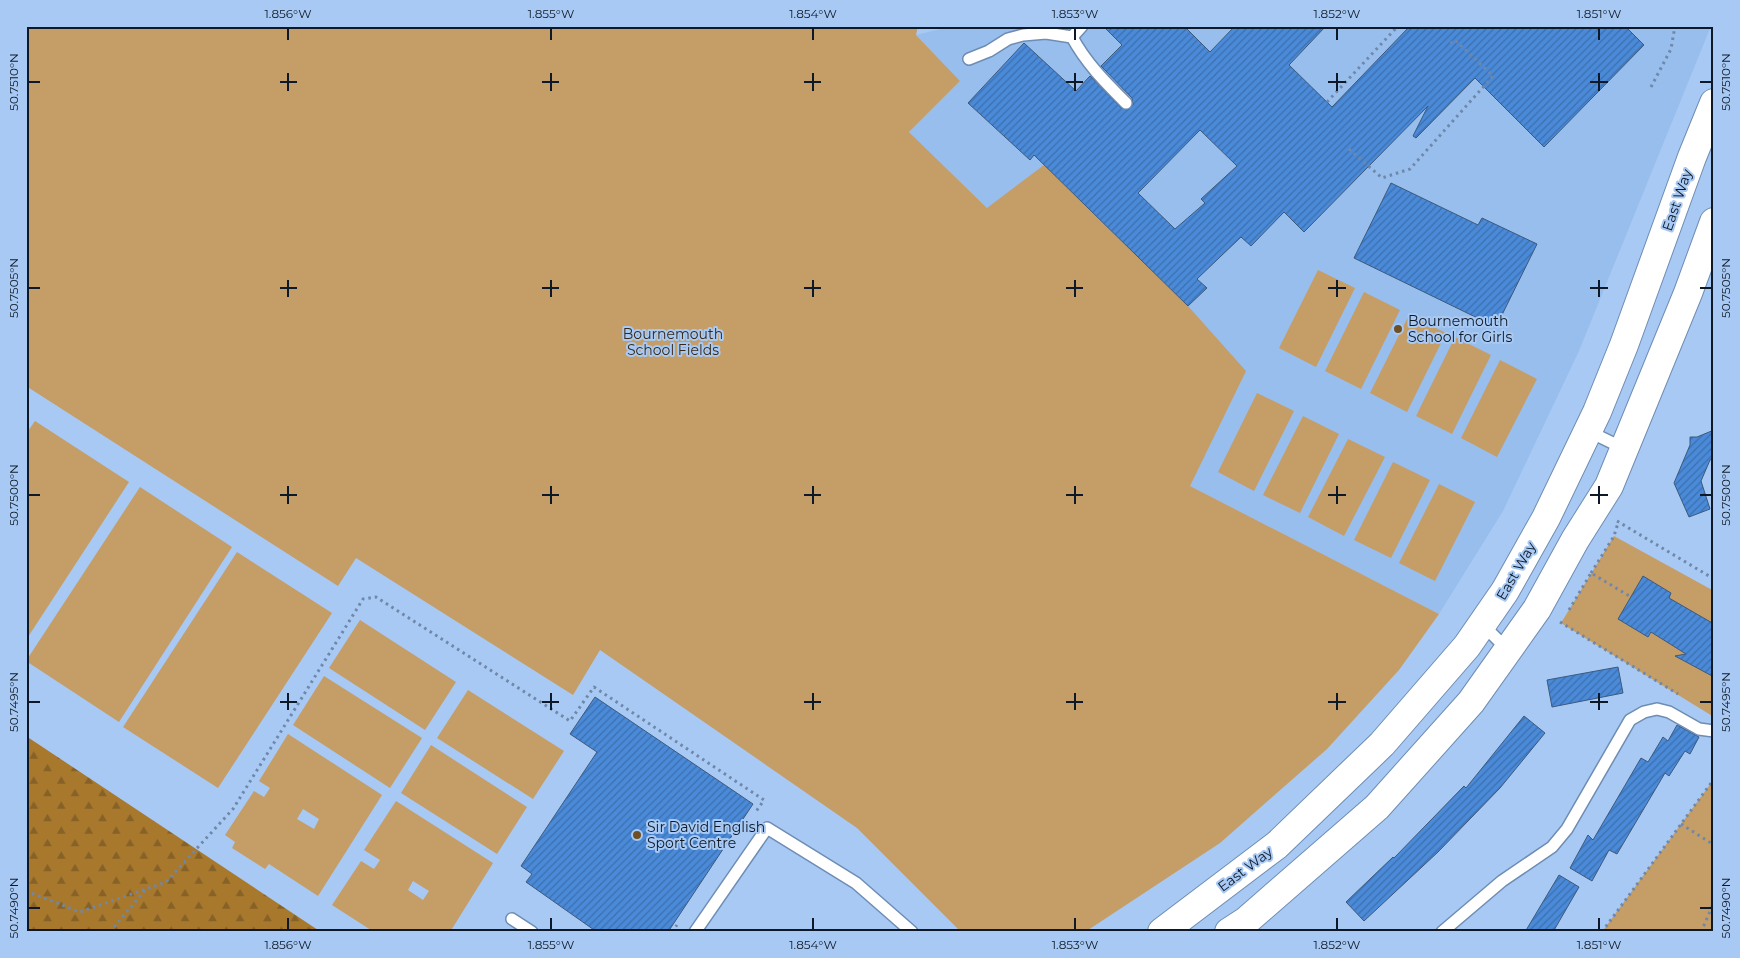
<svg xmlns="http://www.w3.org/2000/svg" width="1740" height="958" font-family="Montserrat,sans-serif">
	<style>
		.built { fill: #98beed }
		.green { fill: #c59d67; fill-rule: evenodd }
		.forest { fill: url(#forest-firs) }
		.building { fill: url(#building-hatch); stroke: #3c597e; fill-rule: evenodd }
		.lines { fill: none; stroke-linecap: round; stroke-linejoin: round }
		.lane-casing { stroke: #6e8db4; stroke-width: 14 }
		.secondary-casing { stroke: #6e8db4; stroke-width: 30 }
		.path { stroke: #6f88a9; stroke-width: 3; stroke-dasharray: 2.5 4; stroke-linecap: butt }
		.lane { stroke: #fff; stroke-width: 11 }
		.secondary { stroke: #fff; stroke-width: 28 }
		.ticks { fill: none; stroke: #0d1928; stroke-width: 2 }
		.poi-dot { fill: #6e5024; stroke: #a8c9f3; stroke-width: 2 }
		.labels { text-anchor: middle; stroke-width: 4; stroke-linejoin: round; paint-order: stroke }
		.street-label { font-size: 14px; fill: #0d1928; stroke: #a8c9f3 }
		.poi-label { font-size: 14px; fill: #0d1928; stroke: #a8c9f3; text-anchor: start }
		.park-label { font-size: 14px; fill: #362919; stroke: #a8c9f3 }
		.neatline { fill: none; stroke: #0d1928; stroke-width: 2 }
		.ticks-label { font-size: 12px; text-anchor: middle; fill: #0d1928 }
	</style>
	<defs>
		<pattern id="forest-firs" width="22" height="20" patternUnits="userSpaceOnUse" patternTransform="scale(1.25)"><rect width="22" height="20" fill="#a8782d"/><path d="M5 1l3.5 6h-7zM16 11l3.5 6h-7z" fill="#876226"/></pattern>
		<pattern id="building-hatch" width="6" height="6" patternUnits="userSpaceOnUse" patternTransform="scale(1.25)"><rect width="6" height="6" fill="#4a8ad8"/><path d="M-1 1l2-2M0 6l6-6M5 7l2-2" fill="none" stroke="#3c70af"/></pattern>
	</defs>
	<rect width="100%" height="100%" fill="#a8c9f3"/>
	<polygon class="built" points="953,26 1711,26 1579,351 1503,511 1439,614 1190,486 987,208 909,132 960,81 916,35"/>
	<g class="green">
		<polygon points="26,26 918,26 916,35 960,81 909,132 987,208 1044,165 1188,306 1246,371 1190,486 1439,614 1399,670 1327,749 1220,843 1085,932 961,932 857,828 600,650 573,695 356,558 338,586 26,386"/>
		<polygon points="1318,270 1355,288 1316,367 1279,348"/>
		<polygon points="1364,292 1400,310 1361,389 1325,371"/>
		<polygon points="1409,315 1446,333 1407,412 1370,393"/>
		<polygon points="1455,337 1491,355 1452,434 1416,416"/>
		<polygon points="1500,360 1537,379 1497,457 1461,438"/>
		<polygon points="1257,393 1294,411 1254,491 1218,472"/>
		<polygon points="1303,416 1339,434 1300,513 1263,495"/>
		<polygon points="35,421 129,482 26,640 26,434"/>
		<polygon points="1348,439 1385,457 1344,536 1308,517"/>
		<polygon points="1393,462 1430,480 1391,558 1354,540"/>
		<polygon points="1439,484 1475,502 1435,581 1399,563"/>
		<polygon points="140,487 232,547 119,722 26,661"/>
		<polygon points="1614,536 1714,591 1714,717 1561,623"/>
		<polygon points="237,552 332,613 218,788 123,727"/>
		<polygon points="360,620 456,682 425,730 329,668"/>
		<polygon points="324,676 422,738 390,788 293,725"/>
		<polygon points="468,690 564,751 533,799 437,738"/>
		<path d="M 288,734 L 382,795 L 318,896 L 269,864 L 265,869 L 232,848 L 235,842 L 225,835 L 254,791 L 264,797 L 270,788 L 259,781 ZM 303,809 L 319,819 L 314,829 L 297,819 Z"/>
		<polygon points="431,745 527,807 497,854 401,793"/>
		<polygon points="1714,779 1714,932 1602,932"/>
		<path d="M 396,801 L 493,863 L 450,932 L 374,932 L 332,905 L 361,861 L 374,869 L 380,860 L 364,850 ZM 413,881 L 429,891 L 423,900 L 408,890 Z"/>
	</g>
	<polygon class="forest" points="26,736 321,932 26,932"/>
	<g class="building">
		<path d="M 1103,26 L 1184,26 L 1210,52 L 1235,26 L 1326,26 L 1289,65 L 1332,107 L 1410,26 L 1625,26 L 1644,45 L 1544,147 L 1475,78 L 1416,138 L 1413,136 L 1428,106 L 1304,232 L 1284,212 L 1251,246 L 1241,237 L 1197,279 L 1207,288 L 1188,306 L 1034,155 L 1030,160 L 968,103 L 1024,43 L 1076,91 L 1090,76 L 1121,108 L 1128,110 L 1133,105 L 1132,98 L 1101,66 L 1122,45 ZM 1200,130 L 1237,166 L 1201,199 L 1205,203 L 1175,229 L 1138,193 Z"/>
		<polygon points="1391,183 1478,225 1482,218 1537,244 1496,327 1354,258"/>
		<polygon points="1714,430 1714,458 1710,460 1701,481 1710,509 1689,517 1674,483 1690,445 1690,437 1697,437"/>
		<polygon points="1643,576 1671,593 1669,598 1714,624 1714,677 1675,656 1686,654 1651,632 1648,637 1618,619"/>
		<polygon points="1618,667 1623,693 1552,707 1547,680"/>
		<polygon points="595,697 753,804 668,932 597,932 526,882 532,874 521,866 597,752 570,734"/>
		<polygon points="1524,716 1545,733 1500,788 1438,852 1364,921 1346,902 1393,857 1394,858 1464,786 1466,788"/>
		<polygon points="1677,725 1699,737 1690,754 1685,751 1669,776 1665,773 1617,854 1609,850 1592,881 1570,868 1588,835 1593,840 1641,758 1648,762 1663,737 1668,741"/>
		<polygon points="1559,875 1579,887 1553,932 1525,932"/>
	</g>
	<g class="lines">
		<defs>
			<g id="lane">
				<path d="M 1072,37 C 1086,63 1105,82 1126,103"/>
				<polyline points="969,59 989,51 1008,39 1023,35 1046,33 1072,37 1082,26"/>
				<polyline points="1588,431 1625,449"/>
				<polyline points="1482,624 1508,650"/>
				<polyline points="512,919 532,932"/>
				<polyline points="695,932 767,828 856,883 912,932"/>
				<polyline points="1442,932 1502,881 1552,847 1567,829 1630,720 1644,712 1657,709 1669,712 1699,729 1714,731"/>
			</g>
			<g id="secondary">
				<polyline points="1162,932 1277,845 1382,744 1467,646 1505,591 1546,518 1597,412 1624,345 1692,157 1714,103"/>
				<polyline points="1229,932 1246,921 1377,807 1471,702 1537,609 1575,540 1609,486 1688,293 1714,222"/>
			</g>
		</defs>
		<use href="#lane" class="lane-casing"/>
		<use href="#secondary" class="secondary-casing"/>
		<g class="path">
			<polyline points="1651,87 1671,49 1675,26"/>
			<polyline points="1327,102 1398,26"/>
			<polyline points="1349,149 1382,178 1410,169 1493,76 1455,40 1450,44"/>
			<polyline points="1617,521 1714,579"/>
			<polyline points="1591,573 1614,536 1618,523"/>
			<polyline points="1569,610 1591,573 1631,597"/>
			<polyline points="1560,622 1678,694"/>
			<polyline points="1681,824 1714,845"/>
			<polyline points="26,891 80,912 166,882 233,809 363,599 376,597 570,721 594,687 764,800 755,813"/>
			<polyline points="110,932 145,890"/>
			<polyline points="672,932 677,925"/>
			<polyline points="1602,932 1714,779"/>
			<polyline points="1701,932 1714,902"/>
		</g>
		<use href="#lane" class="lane"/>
		<use href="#secondary" class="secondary"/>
	</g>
	<path class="ticks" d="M 288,28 L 288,40M 551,28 L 551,40M 813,28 L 813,40M 1075,28 L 1075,40M 1337,28 L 1337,40M 1599,28 L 1599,40M 288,73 L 288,91M 551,73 L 551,91M 813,73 L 813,91M 1075,73 L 1075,91M 1337,73 L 1337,91M 1599,73 L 1599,91M 28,82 L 40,82M 280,82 L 297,82M 542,82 L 559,82M 804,82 L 821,82M 1066,82 L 1083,82M 1328,82 L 1346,82M 1590,82 L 1608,82M 1700,82 L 1712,82M 288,280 L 288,297M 551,280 L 551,297M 813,280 L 813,297M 1075,280 L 1075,297M 1337,280 L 1337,297M 1599,280 L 1599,297M 28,288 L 40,288M 280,288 L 297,288M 542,288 L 559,288M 804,288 L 821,288M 1066,288 L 1083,288M 1328,288 L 1346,288M 1590,288 L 1608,288M 1700,288 L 1712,288M 288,486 L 288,504M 551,486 L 551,504M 813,486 L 813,504M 1075,486 L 1075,504M 1337,486 L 1337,504M 1599,486 L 1599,504M 28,495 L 40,495M 280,495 L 297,495M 542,495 L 559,495M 804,495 L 821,495M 1066,495 L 1083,495M 1328,495 L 1346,495M 1590,495 L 1608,495M 1700,495 L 1712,495M 288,693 L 288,710M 551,693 L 551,710M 813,693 L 813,710M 1075,693 L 1075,710M 1337,693 L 1337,710M 1599,693 L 1599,710M 28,702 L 40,702M 280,702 L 297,702M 542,702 L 559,702M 804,702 L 821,702M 1066,702 L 1083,702M 1328,702 L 1346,702M 1590,702 L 1608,702M 1700,702 L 1712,702M 28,908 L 40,908M 1700,908 L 1712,908M 288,918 L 288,930M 551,918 L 551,930M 813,918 L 813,930M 1075,918 L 1075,930M 1337,918 L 1337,930M 1599,918 L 1599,930"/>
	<g class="poi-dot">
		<circle cx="1398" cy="329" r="5"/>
		<circle cx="637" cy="835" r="5"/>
	</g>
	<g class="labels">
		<g class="street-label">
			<text transform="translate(1677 200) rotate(-71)" y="5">East Way</text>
			<text transform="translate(1516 571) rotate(-60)" y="5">East Way</text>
			<text transform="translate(1245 869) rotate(-37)" y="5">East Way</text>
		</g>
		<g class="poi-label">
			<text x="1408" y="326">Bournemouth<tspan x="1408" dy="16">School for Girls</tspan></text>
			<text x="647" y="832">Sir David English<tspan x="647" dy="16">Sport Centre</tspan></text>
		</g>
		<g class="park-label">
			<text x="673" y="339">Bournemouth<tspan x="673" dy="16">School Fields</tspan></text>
		</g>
	</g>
	<rect width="1740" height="958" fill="none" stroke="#a8c9f3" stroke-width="55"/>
	<rect x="28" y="28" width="1684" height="902" class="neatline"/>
	<g class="ticks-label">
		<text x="288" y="18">1.856°W</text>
		<text x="551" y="18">1.855°W</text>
		<text x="813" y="18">1.854°W</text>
		<text x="1075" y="18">1.853°W</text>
		<text x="1337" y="18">1.852°W</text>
		<text x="1599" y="18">1.851°W</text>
		<text transform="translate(14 82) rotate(-90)" y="4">50.7510°N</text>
		<text transform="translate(1726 82) rotate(-90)" y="4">50.7510°N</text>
		<text transform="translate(14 288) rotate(-90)" y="4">50.7505°N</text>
		<text transform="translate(1726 288) rotate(-90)" y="4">50.7505°N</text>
		<text transform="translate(14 495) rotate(-90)" y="4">50.7500°N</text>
		<text transform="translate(1726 495) rotate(-90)" y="4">50.7500°N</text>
		<text transform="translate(14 702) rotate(-90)" y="4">50.7495°N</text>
		<text transform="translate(1726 702) rotate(-90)" y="4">50.7495°N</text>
		<text transform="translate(14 908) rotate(-90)" y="4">50.7490°N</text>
		<text transform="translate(1726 908) rotate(-90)" y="4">50.7490°N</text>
		<text x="288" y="949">1.856°W</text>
		<text x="551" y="949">1.855°W</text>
		<text x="813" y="949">1.854°W</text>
		<text x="1075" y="949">1.853°W</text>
		<text x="1337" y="949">1.852°W</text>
		<text x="1599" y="949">1.851°W</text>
	</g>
</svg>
